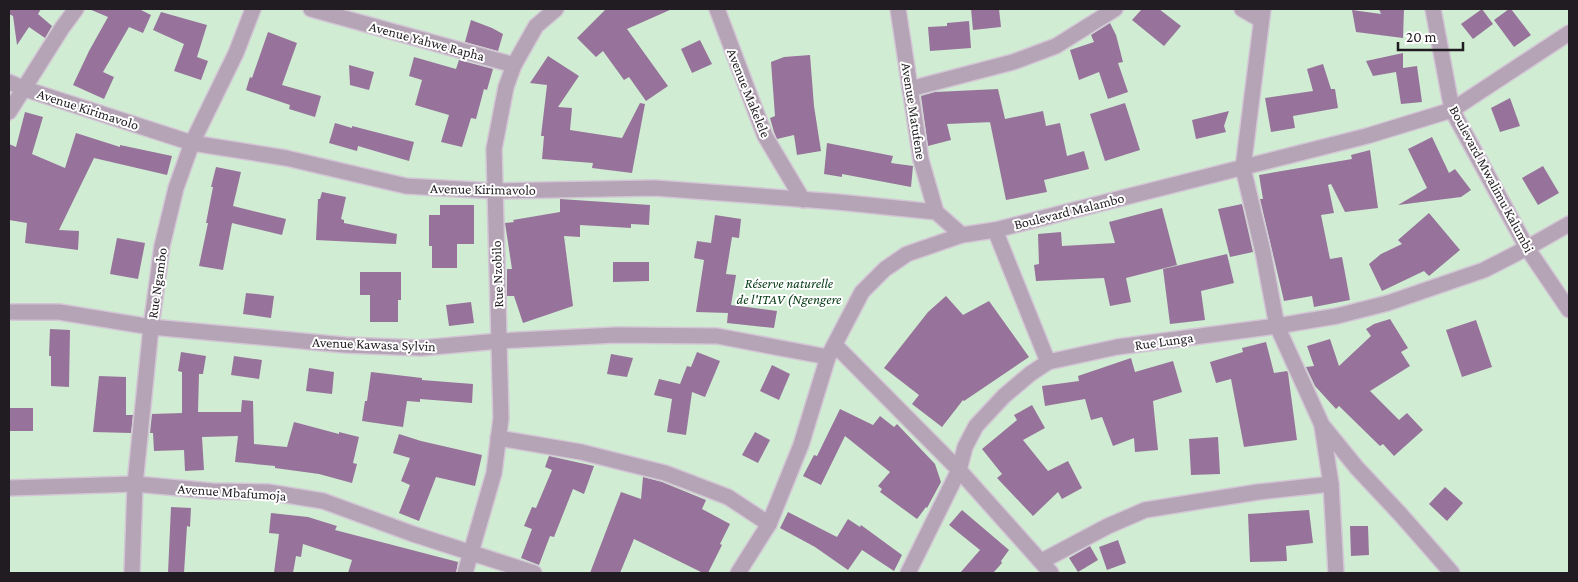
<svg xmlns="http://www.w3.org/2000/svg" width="1578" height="582" font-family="'Crimson Pro',serif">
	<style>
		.green { fill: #d0ecd3 }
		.building { fill: #97739b }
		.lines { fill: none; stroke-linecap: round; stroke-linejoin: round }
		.minor-casing { stroke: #d3c7d5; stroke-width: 18 }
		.minor { stroke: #b4a4b6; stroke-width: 15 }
		.labels { text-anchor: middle; stroke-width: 4; stroke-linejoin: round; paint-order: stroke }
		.street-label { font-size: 14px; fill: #211c21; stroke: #fff }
		.park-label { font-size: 14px; font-style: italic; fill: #0e401c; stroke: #fff }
	</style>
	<rect width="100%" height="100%" fill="#faedfc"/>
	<rect class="green" x="9" y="9" width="1560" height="564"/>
	<g class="building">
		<polygon points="9,9 41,9 38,14 52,26 45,38 29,27 17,45 13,16 9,14"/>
		<polygon points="89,9 139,9 151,15 143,33 129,27 103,72 114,77 104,99 73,85 89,51 108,17"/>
		<polygon points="606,9 672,9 627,29 668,86 646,101 629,77 624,80 603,51 596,57 577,38"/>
		<polygon points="971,9 999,9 1001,27 973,30"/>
		<polygon points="1142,9 1159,9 1181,26 1164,46 1132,20"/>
		<polygon points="1379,9 1404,9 1403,38 1356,32 1352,10 1381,14"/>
		<polygon points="1482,9 1493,24 1473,39 1461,24"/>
		<polygon points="1509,9 1511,9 1531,35 1514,47 1494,20"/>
		<polygon points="161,12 207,25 197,57 208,61 201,80 174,71 184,44 153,30"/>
		<polygon points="471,20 492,28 503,34 498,51 465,42"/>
		<polygon points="969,21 971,48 930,51 928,27 947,26 947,23"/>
		<polygon points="1110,23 1116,35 1123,62 1118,63 1128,92 1108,99 1099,72 1079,80 1070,50 1094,42 1091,35"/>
		<polygon points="268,32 297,43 282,85 321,96 315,117 289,109 290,105 246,90 250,77 252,78"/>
		<polygon points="700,40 712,64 692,73 681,49"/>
		<polygon points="1403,53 1403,68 1417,66 1422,102 1401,104 1396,72 1373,76 1366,61"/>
		<polygon points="810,55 814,106 821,151 797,155 794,135 777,139 774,132 770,118 775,116 771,62 784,57"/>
		<polygon points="548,56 579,76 558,107 572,108 570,130 622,138 640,103 645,104 632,173 592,168 593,163 542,159 544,136 541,136 547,85 530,83"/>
		<polygon points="414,57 456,69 459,60 493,69 487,90 484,89 476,119 471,118 462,147 441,142 449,115 415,105 422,80 409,76"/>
		<polygon points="1323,64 1331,89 1335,89 1338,108 1293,116 1295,128 1271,132 1265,98 1313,91 1307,69"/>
		<polygon points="349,65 374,72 369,90 350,85"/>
		<polygon points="998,89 1005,119 1043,111 1046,126 1060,123 1067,156 1084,151 1089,169 1044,180 1047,192 1006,200 990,122 992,122 947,124 951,140 928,146 921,96 935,92"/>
		<polygon points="1510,98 1520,126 1500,132 1491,108"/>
		<polygon points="1125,103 1140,150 1105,161 1090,114"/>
		<polygon points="1229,111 1224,126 1226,132 1196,139 1192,120"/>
		<polygon points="25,112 43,117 32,154 65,168 76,133 120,147 120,145 172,156 167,175 94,158 59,230 79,231 78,250 25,243 27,223 9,220 9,144 16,147"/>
		<polygon points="335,123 352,128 352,126 414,142 409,161 358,146 357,151 329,143"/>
		<polygon points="1432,137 1449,173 1455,169 1471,190 1461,197 1398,205 1427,188 1408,149"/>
		<polygon points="827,143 893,156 891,163 913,166 911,187 842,174 842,177 824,174"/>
		<polygon points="1370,150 1378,208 1345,212 1331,184 1328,185 1334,213 1321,215 1330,259 1342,257 1350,300 1314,307 1312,296 1284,301 1260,199 1263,199 1259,175 1352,159 1351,155"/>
		<polygon points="1543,166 1559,193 1538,205 1522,178"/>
		<polygon points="216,167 241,172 233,206 286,219 282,235 232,223 223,270 199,266 208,223 206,223 213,187 211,187"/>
		<polygon points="322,192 346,197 341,219 344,220 344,223 397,234 396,244 316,240 318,199 320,199"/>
		<polygon points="560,199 650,205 649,225 631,224 631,228 580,225 580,237 564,236 573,306 523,323 514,296 507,296 507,269 512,269 505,223 514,222 513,220 560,212"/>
		<polygon points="1242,204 1253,252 1230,257 1218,209"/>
		<polygon points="440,205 474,205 474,244 457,244 457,268 432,268 432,246 429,246 429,215 440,215"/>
		<polygon points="1162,208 1177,265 1126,278 1131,302 1110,306 1104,278 1036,281 1034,265 1039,264 1038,234 1061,232 1062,246 1115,243 1109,222"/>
		<polygon points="1429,213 1460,250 1429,276 1424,271 1382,291 1369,264 1381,254 1402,244 1398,240"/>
		<polygon points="715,215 741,219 739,238 732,237 726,274 736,275 731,305 777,311 774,328 727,323 728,313 696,312 704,260 694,258 697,241 711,243"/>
		<polygon points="117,238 145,243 138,279 110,274"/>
		<polygon points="1227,254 1234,283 1201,291 1205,320 1170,324 1163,269"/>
		<polygon points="613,262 649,262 649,281 613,282"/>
		<polygon points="360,272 401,272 401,300 398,300 398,322 370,322 370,295 360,295"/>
		<polygon points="246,293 274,296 271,318 243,314"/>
		<polygon points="946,296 963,315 989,301 1029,357 964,401 963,400 942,427 912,404 919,395 884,368 928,312"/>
		<polygon points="471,302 474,323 449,326 446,305"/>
		<polygon points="1390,319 1408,348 1401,352 1410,366 1370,391 1399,420 1407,413 1423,430 1394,456 1383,444 1380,446 1339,406 1336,409 1315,386 1306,367 1314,366 1307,346 1330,339 1339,366 1371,336 1366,329 1374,324"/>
		<polygon points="1476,320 1492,367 1462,377 1446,330"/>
		<polygon points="50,329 70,330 69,387 51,386 51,356 49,356"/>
		<polygon points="1266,342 1274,373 1287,371 1288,373 1297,440 1244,447 1231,379 1216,383 1210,362 1243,352 1242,348"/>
		<polygon points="181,352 206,356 203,374 199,374 198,412 241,412 242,400 253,401 254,444 287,447 294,422 339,434 339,432 359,437 353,463 357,464 352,483 319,474 275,468 275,466 235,462 238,436 202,437 204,470 185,471 184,450 154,451 153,433 150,433 152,414 182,413 182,372 178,371"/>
		<polygon points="697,352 720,361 705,397 692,392 686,435 667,432 672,399 654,395 659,379 680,384 687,366 691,367"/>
		<polygon points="611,354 633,358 627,377 607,374"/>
		<polygon points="234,356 262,360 259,379 231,375"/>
		<polygon points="1131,358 1135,372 1173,361 1182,392 1153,401 1158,450 1135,452 1134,438 1113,446 1102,417 1091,420 1085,399 1045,406 1042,386 1079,381 1078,376"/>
		<polygon points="772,365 790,374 779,400 760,391"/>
		<polygon points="309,368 334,372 332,394 306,391"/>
		<polygon points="371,372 422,378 422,380 473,384 472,403 420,399 420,402 407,401 403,427 362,421 365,401 367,401"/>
		<polygon points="99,376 126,377 126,415 133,415 131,433 93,432"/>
		<polygon points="1032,405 1045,428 1023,440 1048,471 1068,461 1082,488 1062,499 1058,492 1033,516 997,478 1002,474 982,449 1017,420 1014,415"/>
		<rect x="9" y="408" width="24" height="23"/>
		<polygon points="840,409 873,425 880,416 894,427 897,424 935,464 941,482 927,508 926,507 917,519 880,492 882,489 878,486 890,472 845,436 821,485 803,476 814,455 817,456"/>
		<polygon points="755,432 770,440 758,463 742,455"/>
		<polygon points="399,434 421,441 482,455 475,486 436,477 419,521 399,513 410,485 401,481 410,458 393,453"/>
		<polygon points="1218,437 1220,474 1191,475 1189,439"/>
		<polygon points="549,456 594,466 584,494 573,489 554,537 550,536 539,565 521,558 532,529 524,526 532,507 536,508 552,470 545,467"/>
		<polygon points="643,477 662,482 706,500 702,509 730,524 720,544 722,545 708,573 703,573 634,539 620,573 590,573 621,492 641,499"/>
		<polygon points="1445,487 1463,503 1447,521 1429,504"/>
		<polygon points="171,507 191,508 190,527 187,526 184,573 168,573"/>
		<polygon points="962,510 1009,550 1001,561 1002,563 993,573 960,573 980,550 949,525"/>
		<polygon points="1309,510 1313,543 1286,546 1287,561 1250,562 1248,514"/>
		<polygon points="788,512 837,537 848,519 860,527 861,525 902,555 894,571 862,550 848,570 815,547 780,528"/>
		<polygon points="271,513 308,517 337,526 335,530 458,562 456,573 348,573 352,560 303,544 301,557 296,556 293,573 274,573 279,534 269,533"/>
		<polygon points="1350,526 1368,526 1369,555 1351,556"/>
		<polygon points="1118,540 1126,563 1107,570 1099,547"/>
		<polygon points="1090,546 1098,560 1078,572 1069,558"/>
	</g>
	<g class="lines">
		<defs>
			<g id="minor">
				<polyline points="311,9 514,65"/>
				<polyline points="717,9 765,136 803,200"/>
				<polyline points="898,9 921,160 936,212"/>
				<polyline points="1242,9 1261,20"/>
				<polyline points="1263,9 1243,168 1263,252 1277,326 1322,425 1357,468 1401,515 1452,573"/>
				<polyline points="1433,9 1452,110 1527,248 1569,310"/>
				<polyline points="9,82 25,89 192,143 286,158 406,186 494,191 655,188 838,202 936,212 962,235"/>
				<polyline points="910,89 1013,62 1056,46 1115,9"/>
				<polyline points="9,112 62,28 76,9"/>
				<polyline points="995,230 1048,362"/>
				<polyline points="9,312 59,312 151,327 345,345 421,348 499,341 616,335 717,336 828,357"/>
				<polyline points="835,345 959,470 1051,573"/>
				<polyline points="1322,426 1331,484 1336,573"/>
				<polyline points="498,438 581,452 665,473 728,497 769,524"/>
				<polyline points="9,488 135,484 212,491 268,492 323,501 413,534 534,573"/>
				<polyline points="1042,561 1108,526 1145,510 1258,492 1331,484"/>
				<polyline points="132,573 135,484 151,327 162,246 176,188 192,143 236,53 253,9"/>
				<polyline points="465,573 494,473 501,418 494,149 506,87 514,65 536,26 556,9"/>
				<polyline points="738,573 769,524 801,445 828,357 862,292 885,269 907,254 962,235 995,230 1367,136 1452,110 1569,33"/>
				<polyline points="908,573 959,470 965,447 976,426 1004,396 1030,374 1048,362 1117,347 1277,326 1337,316 1388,303 1484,270 1527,248 1569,224"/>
			</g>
		</defs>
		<use href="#minor" class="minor-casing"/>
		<use href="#minor" class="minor"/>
	</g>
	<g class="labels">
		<g class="street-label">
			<text transform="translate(427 41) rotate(15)" y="5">Avenue Yahwe Rapha</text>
			<text transform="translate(749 93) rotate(68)" y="5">Avenue Makelele</text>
			<text transform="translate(88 109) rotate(18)" y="5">Avenue Kirimavolo</text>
			<text transform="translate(914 111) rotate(81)" y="5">Avenue Matufene</text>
			<text transform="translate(1492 179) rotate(62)" y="5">Boulevard Mwalimu Kalumbi</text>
			<text transform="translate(483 189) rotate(1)" y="5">Avenue Kirimavolo</text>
			<text transform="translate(1069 211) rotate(-14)" y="5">Boulevard Malambo</text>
			<text transform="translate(497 274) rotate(-92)" y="5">Rue Nzobilo</text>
			<text transform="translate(157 283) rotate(-82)" y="5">Rue Ngambo</text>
			<text transform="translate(1164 341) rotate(-8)" y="5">Rue Lunga</text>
			<text transform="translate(374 344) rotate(2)" y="5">Avenue Kawasa Sylvin</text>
			<text transform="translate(232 492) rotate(4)" y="5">Avenue Mbafumoja</text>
		</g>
		<g class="park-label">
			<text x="789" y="288">Réserve naturelle<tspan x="789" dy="16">de l'ITAV (Ngengere</tspan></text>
		</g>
	</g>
	<rect width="1578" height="582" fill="none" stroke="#211c21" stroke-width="20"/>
	<path d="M1398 42v8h65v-8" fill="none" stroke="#211c21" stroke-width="2.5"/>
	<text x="1406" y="42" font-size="15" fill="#211c21" stroke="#ffffff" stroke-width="4" paint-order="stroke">20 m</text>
</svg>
